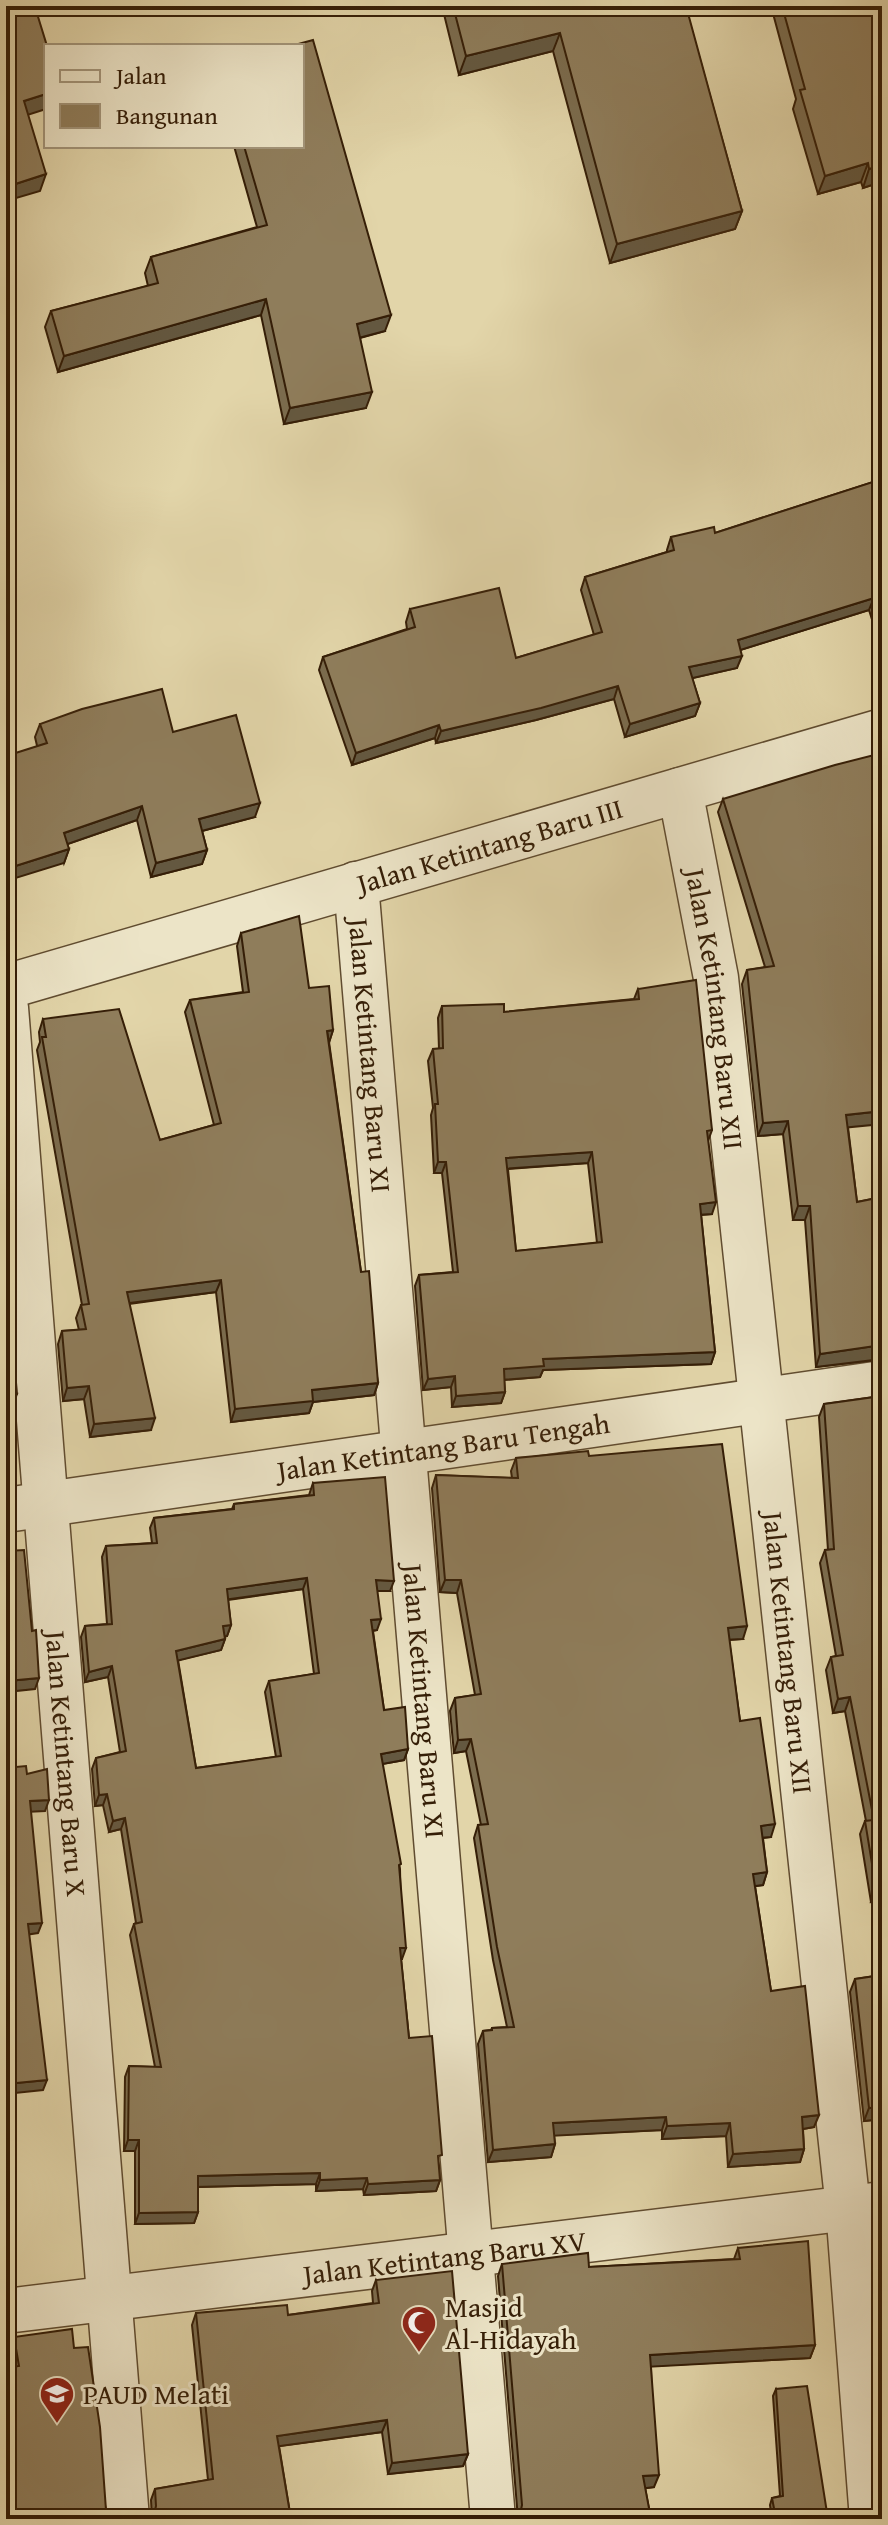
<svg xmlns="http://www.w3.org/2000/svg" width="888" height="2525" font-family="'Gentium Book Plus',serif">
	<style>
		.lines { fill: none; stroke-linecap: round; stroke-linejoin: round }
		.street-casing { stroke: #604c30; stroke-width: 47 }
		.street { stroke: #ece4c7; stroke-width: 44 }
		.wall { fill: #7b6c4e; stroke: #351e07; stroke-width: 2; fill-rule: evenodd }
		.shaded-wall { fill: #645840; stroke: #351e07; stroke-width: 2 }
		.building { fill: #8f7d5b; stroke: #351e07; stroke-width: 2; fill-rule: evenodd }
		.labels { text-anchor: middle; stroke-width: 6; stroke-linejoin: round; paint-order: stroke }
		.street-label { font-size: 28px; fill: #351e07; stroke: #ece4c7 }
		.poi-label { font-size: 28px; fill: #351e07; stroke: #ece4c7; text-anchor: start }
	</style>
	<rect width="100%" height="100%" fill="#e2d5a9"/>
	<filter id="stains"><feTurbulence type="fractalNoise" baseFrequency=".0025" numOctaves="4"/><feColorMatrix values="0 0 0 0 .2 0 0 0 0 .09 0 0 0 0 .02 0 0 0 .5 -.17"/></filter>
	<radialGradient id="worn" r=".72"><stop offset=".6" stop-color="#630" stop-opacity="0"/><stop offset="1" stop-color="#630" stop-opacity=".3"/></radialGradient>
	<g class="lines">
		<defs>
			<g id="street">
				<path id="s1" d="M 680,790 L 716,978 L 848,2208 L 872,2519"/>
				<path id="s2" d="M 356,884 L 493,2519"/>
				<path id="s3" d="M 6,987 L 882,731"/>
				<path id="s4" d="M 6,1008 L 127,2519"/>
				<path id="s5" d="M 6,1510 L 882,1383"/>
				<path id="s6" d="M 6,2311 L 882,2204"/>
			</g>
		</defs>
		<use href="#street" class="street-casing"/>
		<use href="#street" class="street"/>
	</g>
	<g class="wall">
		<polygon points="442,6 697,6 686,9 742,211 735,229 610,263 553,51 459,75"/>
		<polygon points="771,6 882,6 882,185 881,182 863,188 861,182 818,194 793,109 796,99"/>
		<polygon points="234,146 302,146 385,331 360,338 366,408 284,424 261,315 58,372 45,327 51,311 148,286 145,273 151,257 257,227"/>
		<polygon points="882,479 882,627 875,629 869,610 740,650 737,668 692,678 700,703 695,716 625,737 614,699 536,720 436,743 435,738 352,765 319,670 323,657 407,629 406,622 410,609 516,658 594,635 581,590 585,577 667,552 667,550 671,537 715,533"/>
		<polygon points="40,724 173,732 255,817 202,831 207,850 202,864 151,877 137,820 67,844 69,849 64,863 35,737"/>
		<polygon points="723,799 848,1127 857,1202 882,1197 882,1359 816,1367 805,1220 793,1220 783,1134 758,1136 742,984 747,970 765,967 718,812"/>
		<polygon points="241,933 309,988 333,1030 329,1042 361,1272 378,1383 374,1395 313,1402 309,1413 231,1422 216,1292 129,1304 151,1430 90,1437 84,1399 63,1401 58,1344 62,1331 79,1330 76,1318 81,1305 82,1305 37,1050 40,1042 39,1032 43,1019 160,1140 214,1125 185,1012 190,1000 243,992 237,946"/>
		<path d="M 638,989 L 712,1130 L 708,1141 L 712,1214 L 701,1215 L 715,1352 L 711,1364 L 543,1370 L 540,1377 L 504,1380 L 505,1392 L 501,1403 L 452,1407 L 451,1387 L 423,1390 L 415,1286 L 419,1275 L 453,1272 L 442,1173 L 434,1173 L 431,1115 L 433,1108 L 428,1061 L 433,1049 L 439,1049 L 438,1018 L 442,1006 L 504,1012 L 634,999 ZM 588,1163 L 597,1243 L 516,1251 L 508,1169 Z"/>
		<polygon points="882,1396 882,1906 881,1900 871,1902 860,1834 865,1821 866,1821 845,1711 833,1713 826,1670 831,1657 836,1656 820,1563 825,1550 828,1550 819,1417 824,1404"/>
		<polygon points="589,1456 743,1639 729,1640 740,1721 771,1837 763,1838 767,1872 763,1885 755,1886 771,1991 814,2127 803,2129 804,2149 800,2162 728,2167 726,2136 662,2139 662,2130 554,2135 555,2144 551,2157 488,2162 478,2044 483,2031 491,2030 492,2028 507,2027 493,1960 474,1838 478,1825 481,1825 466,1751 454,1753 450,1711 455,1698 475,1695 457,1593 440,1592 432,1488 436,1475 512,1478 511,1471 516,1458"/>
		<path d="M 313,1483 L 390,1591 L 377,1591 L 377,1630 L 373,1631 L 384,1710 L 408,1749 L 404,1760 L 382,1764 L 400,1869 L 402,1959 L 401,1959 L 409,2038 L 439,2166 L 440,2180 L 436,2191 L 364,2195 L 363,2189 L 316,2191 L 316,2184 L 198,2187 L 198,2212 L 194,2223 L 135,2224 L 135,2151 L 124,2151 L 125,2077 L 129,2066 L 155,2067 L 130,1935 L 134,1924 L 136,1923 L 121,1829 L 109,1832 L 103,1805 L 95,1806 L 92,1769 L 96,1758 L 120,1752 L 108,1677 L 85,1682 L 81,1637 L 85,1626 L 107,1624 L 102,1557 L 106,1546 L 152,1543 L 150,1528 L 154,1518 L 232,1509 L 234,1504 L 309,1495 ZM 303,1589 L 314,1674 L 269,1681 L 265,1692 L 276,1757 L 196,1768 L 178,1660 L 221,1650 L 225,1639 L 225,1636 L 227,1636 L 231,1625 L 228,1600 Z"/>
		<polygon points="882,1975 882,2119 864,2121 850,1992 855,1979"/>
		<polygon points="880,2240 882,2240 882,2324 876,2251"/>
		<polygon points="738,2248 815,2345 810,2358 651,2366 654,2487 645,2488 651,2519 518,2519 498,2276 502,2264 589,2267 734,2259"/>
		<polygon points="376,2280 468,2454 463,2466 388,2474 382,2432 279,2446 291,2519 152,2519 151,2500 155,2489 208,2480 192,2325 196,2313 288,2315 373,2303 372,2291"/>
		<polygon points="14,2337 74,2348 106,2510 13,2367 10,2348"/>
		<polygon points="776,2389 828,2519 772,2519 770,2505 772,2498 780,2496 773,2396"/>
	</g>
	<g class="shaded-wall">
		<polygon points="560,33 553,51 459,75 466,56"/>
		<polygon points="46,94 46,109 18,118 24,101"/>
		<polygon points="868,163 861,182 818,194 825,176"/>
		<polygon points="882,165 881,182 863,188 869,169"/>
		<polygon points="46,174 40,191 6,201 6,187"/>
		<polygon points="742,211 735,229 610,263 617,244"/>
		<polygon points="266,299 261,315 58,372 64,356"/>
		<polygon points="391,315 385,331 351,340 357,324"/>
		<polygon points="372,392 366,408 284,424 290,408"/>
		<polygon points="874,598 869,610 734,652 738,640"/>
		<polygon points="880,616 882,616 882,627 875,629"/>
		<polygon points="742,656 737,668 684,680 689,667"/>
		<polygon points="618,686 614,699 536,720 436,743 441,731"/>
		<polygon points="700,703 695,716 625,737 630,724"/>
		<polygon points="439,725 435,738 352,765 356,753"/>
		<polygon points="260,803 255,817 194,833 199,819"/>
		<polygon points="142,806 137,820 59,847 64,833"/>
		<polygon points="69,849 64,863 6,881 6,869"/>
		<polygon points="207,850 202,864 151,877 156,863"/>
		<polygon points="333,1030 329,1043 327,1031"/>
		<polygon points="882,1111 882,1124 841,1128 846,1115"/>
		<polygon points="788,1121 783,1134 758,1136 763,1123"/>
		<polygon points="592,1152 588,1163 502,1169 506,1158"/>
		<polygon points="438,1162 446,1162 442,1173 434,1173"/>
		<polygon points="716,1202 712,1214 696,1215 700,1204"/>
		<polygon points="798,1206 810,1206 805,1220 793,1220"/>
		<polygon points="221,1280 216,1292 122,1304 127,1292"/>
		<polygon points="882,1345 882,1359 816,1367 820,1354"/>
		<polygon points="715,1352 711,1364 543,1370 540,1377 500,1380 504,1369 543,1359"/>
		<polygon points="455,1376 451,1387 423,1390 428,1379"/>
		<polygon points="378,1383 374,1395 313,1402 309,1413 231,1422 235,1409 312,1390"/>
		<polygon points="89,1386 84,1399 63,1401 67,1388"/>
		<polygon points="505,1392 501,1403 452,1407 456,1396"/>
		<polygon points="17,1394 13,1405 6,1406 9,1395"/>
		<polygon points="155,1418 151,1430 90,1437 94,1424"/>
		<polygon points="6,1432 13,1432 9,1442 6,1443"/>
		<polygon points="307,1578 303,1589 223,1600 227,1589"/>
		<polygon points="376,1580 394,1581 390,1591 372,1591"/>
		<polygon points="445,1580 461,1580 457,1593 440,1592"/>
		<polygon points="381,1619 377,1630 367,1631 371,1620"/>
		<polygon points="231,1625 227,1636 219,1637 223,1626"/>
		<polygon points="747,1626 743,1639 723,1640 728,1628"/>
		<polygon points="225,1639 221,1650 172,1662 176,1651"/>
		<polygon points="112,1666 108,1677 85,1682 89,1672"/>
		<polygon points="39,1678 35,1689 6,1692 8,1681"/>
		<polygon points="850,1697 845,1711 833,1713 838,1699"/>
		<polygon points="471,1739 466,1751 454,1753 458,1740"/>
		<polygon points="408,1749 404,1760 377,1765 381,1754"/>
		<polygon points="107,1794 103,1805 95,1806 99,1795"/>
		<polygon points="49,1800 45,1811 26,1812 30,1801"/>
		<polygon points="125,1818 121,1829 109,1832 113,1821"/>
		<polygon points="775,1824 771,1837 757,1838 761,1826"/>
		<polygon points="767,1872 763,1885 748,1887 753,1874"/>
		<polygon points="882,1887 881,1900 871,1902 876,1888"/>
		<polygon points="42,1923 38,1933 25,1935 28,1924"/>
		<polygon points="400,1948 406,1948 402,1959 396,1959"/>
		<polygon points="47,2080 43,2090 6,2094 6,2084"/>
		<polygon points="882,2107 882,2119 864,2121 869,2108"/>
		<polygon points="819,2115 814,2127 797,2130 802,2117"/>
		<polygon points="666,2117 662,2130 549,2136 553,2123"/>
		<polygon points="730,2123 726,2136 662,2139 667,2126"/>
		<polygon points="128,2140 139,2140 135,2151 124,2151"/>
		<polygon points="555,2144 551,2157 488,2162 493,2150"/>
		<polygon points="804,2149 800,2162 728,2167 733,2154"/>
		<polygon points="320,2173 316,2184 194,2187 198,2176"/>
		<polygon points="367,2178 363,2189 316,2191 320,2180"/>
		<polygon points="440,2180 436,2191 364,2195 368,2184"/>
		<polygon points="198,2212 194,2223 135,2224 139,2213"/>
		<polygon points="14,2223 10,2234 6,2234 6,2224"/>
		<polygon points="815,2345 810,2358 645,2367 650,2355"/>
		<polygon points="387,2420 382,2432 273,2447 277,2436"/>
		<polygon points="468,2454 463,2466 388,2474 392,2463"/>
		<polygon points="659,2475 654,2487 639,2489 643,2476"/>
	</g>
	<g class="building">
		<polygon points="453,6 686,6 742,211 617,244 560,33 466,56"/>
		<polygon points="782,6 882,6 882,165 869,169 868,163 825,176 800,90 805,89"/>
		<polygon points="35,7 47,46 46,94 24,101 46,174 6,187 6,16"/>
		<polygon points="313,40 391,315 357,324 372,392 290,408 266,299 64,356 51,311 158,283 151,257 267,225 244,146 302,146 302,46 291,46"/>
		<polygon points="882,479 882,616 880,616 874,598 738,640 742,656 689,667 700,703 630,724 618,686 541,708 441,731 439,725 356,753 323,657 415,627 410,609 499,588 516,658 602,632 585,577 674,550 671,537 714,527 715,533"/>
		<polygon points="162,689 173,732 236,715 260,803 199,819 207,850 156,863 142,806 64,833 69,849 6,869 6,756 47,743 40,724 82,709"/>
		<polygon points="882,753 882,1111 846,1115 857,1202 882,1197 882,1345 820,1354 810,1206 798,1206 788,1121 763,1123 747,970 774,966 723,799 835,765"/>
		<polygon points="299,916 309,988 329,986 333,1030 327,1031 361,1272 369,1271 378,1383 312,1390 313,1401 235,1409 221,1280 127,1292 155,1418 94,1424 89,1386 67,1388 62,1331 86,1329 81,1305 89,1304 42,1037 46,1037 43,1019 119,1009 160,1140 221,1123 190,1000 249,992 241,933"/>
		<path d="M 696,980 L 712,1130 L 707,1131 L 716,1202 L 700,1204 L 715,1352 L 543,1359 L 544,1366 L 504,1369 L 505,1392 L 456,1396 L 455,1376 L 428,1379 L 419,1275 L 458,1272 L 446,1162 L 438,1162 L 435,1104 L 438,1104 L 433,1049 L 443,1048 L 442,1006 L 504,1004 L 504,1012 L 639,999 L 638,989 ZM 592,1152 L 602,1242 L 516,1251 L 506,1158 Z"/>
		<polygon points="6,1337 12,1337 17,1394 9,1395 13,1432 6,1432"/>
		<polygon points="882,1396 882,1887 876,1888 865,1821 874,1820 850,1697 838,1699 831,1657 843,1655 825,1550 834,1549 824,1404"/>
		<polygon points="722,1444 747,1626 728,1628 740,1721 760,1718 775,1824 761,1826 767,1872 753,1874 771,1991 805,1986 819,2115 802,2117 804,2149 733,2154 730,2123 667,2126 666,2117 553,2123 555,2144 493,2150 483,2031 492,2030 492,2028 514,2027 497,1947 478,1825 488,1824 471,1739 458,1740 455,1698 481,1694 461,1580 445,1580 436,1475 518,1478 516,1458 588,1451 589,1456"/>
		<path d="M 385,1477 L 394,1581 L 376,1580 L 381,1619 L 371,1620 L 384,1710 L 405,1707 L 408,1749 L 381,1754 L 401,1864 L 399,1865 L 406,1948 L 400,1948 L 409,2038 L 432,2036 L 442,2155 L 438,2156 L 440,2180 L 368,2184 L 367,2178 L 320,2180 L 320,2173 L 198,2176 L 198,2212 L 139,2213 L 139,2140 L 128,2140 L 129,2066 L 161,2067 L 134,1924 L 142,1922 L 125,1818 L 113,1821 L 107,1794 L 99,1795 L 96,1758 L 126,1751 L 112,1666 L 89,1672 L 85,1626 L 112,1624 L 106,1546 L 157,1543 L 154,1518 L 234,1509 L 234,1504 L 314,1495 L 313,1483 ZM 307,1578 L 319,1673 L 269,1681 L 281,1756 L 196,1768 L 176,1651 L 225,1639 L 223,1626 L 231,1625 L 227,1589 Z"/>
		<polygon points="6,1548 7,1551 24,1550 32,1631 36,1630 39,1678 8,1681 16,1767 26,1766 27,1774 47,1769 49,1800 30,1801 42,1923 28,1924 47,2080 6,2084"/>
		<polygon points="882,1975 882,2107 869,2108 855,1979"/>
		<polygon points="6,2138 14,2223 6,2224"/>
		<polygon points="808,2241 815,2345 650,2355 659,2475 643,2476 651,2519 519,2519 522,2505 502,2264 588,2253 589,2267 740,2259 738,2248"/>
		<polygon points="452,2271 468,2454 392,2463 387,2420 277,2436 291,2519 153,2519 156,2506 155,2489 213,2479 196,2313 287,2305 288,2315 379,2303 376,2280"/>
		<polygon points="72,2329 74,2348 88,2347 100,2427 106,2510 109,2519 6,2519 6,2368 19,2366 14,2337"/>
		<polygon points="807,2386 828,2519 776,2519 772,2498 783,2496 776,2389"/>
	</g>
	<defs>
		<symbol id="mosque-pin" viewBox="-11 -11 22 30"><path d="M0 17L-7.5 6A9.5 9.5 0 1 1 7.5 6Z" fill="#8f2418" stroke="#ece4c7"/><path d="M3.5-4.9A6 6 0 1 0 3.5 4.9A5 5 0 1 1 3.5-4.9Z" fill="#fff"/></symbol>
		<symbol id="school-pin" viewBox="-11 -11 22 30"><path d="M0 17L-7.5 6A9.5 9.5 0 1 1 7.5 6Z" fill="#8f2418" stroke="#ece4c7"/><path d="M0-5L7-2L0 1L-7-2ZM-4 1L0 2.5L4 1V4Q0 6-4 4Z" fill="#fff"/></symbol>
	</defs>
	<g fill-rule="evenodd">
		<use href="#mosque-pin" x="399" y="2303" width="40" height="54"/>
		<use href="#school-pin" x="37" y="2374" width="40" height="54"/>
	</g>
	<g class="labels">
		<g class="street-label">
			<text dy="10" stroke="none"><textPath href="#s3" startOffset="504">Jalan Ketintang Baru III</textPath></text>
			<text dy="10" stroke="none"><textPath href="#s1" startOffset="222">Jalan Ketintang Baru XII</textPath></text>
			<text dy="10" stroke="none"><textPath href="#s2" startOffset="172">Jalan Ketintang Baru XI</textPath></text>
			<text dy="10" stroke="none"><textPath href="#s5" startOffset="442">Jalan Ketintang Baru Tengah</textPath></text>
			<text dy="10" stroke="none"><textPath href="#s1" startOffset="870">Jalan Ketintang Baru XII</textPath></text>
			<text dy="10" stroke="none"><textPath href="#s2" startOffset="820">Jalan Ketintang Baru XI</textPath></text>
			<text dy="10" stroke="none"><textPath href="#s4" startOffset="758">Jalan Ketintang Baru X</textPath></text>
			<text dy="10" stroke="none"><textPath href="#s6" startOffset="442">Jalan Ketintang Baru XV</textPath></text>
		</g>
		<g class="poi-label">
			<text x="445" y="2317">Masjid<tspan x="445" dy="32">Al-Hidayah</tspan></text>
			<text x="83" y="2404">PAUD Melati</text>
		</g>
	</g>
	<rect width="888" height="2525" fill="none" stroke="#e2d5a9" stroke-width="32"/>
	<rect x="8" y="8" width="872" height="2509" fill="none" stroke="#351e07" stroke-width="4"/>
	<rect x="16" y="16" width="856" height="2493" fill="none" stroke="#351e07" stroke-width="2"/>
	<rect x="44" y="44" width="260" height="104" fill="#ece4c7" stroke="#a3957a" stroke-width="2"/>
	<rect x="60" y="70" width="40" height="12" fill="#ece4c7" stroke="#a3957a" stroke-width="2"/>
	<text x="116" y="84" font-size="24" fill="#351e07">Jalan</text>
	<rect x="60" y="104" width="40" height="24" fill="#8f7d5b" stroke="#a3957a" stroke-width="2"/>
	<text x="116" y="124" font-size="24" fill="#351e07">Bangunan</text>
	<rect width="100%" height="100%" filter="url(#stains)"/>
	<rect width="100%" height="100%" fill="url(#worn)"/>
</svg>
